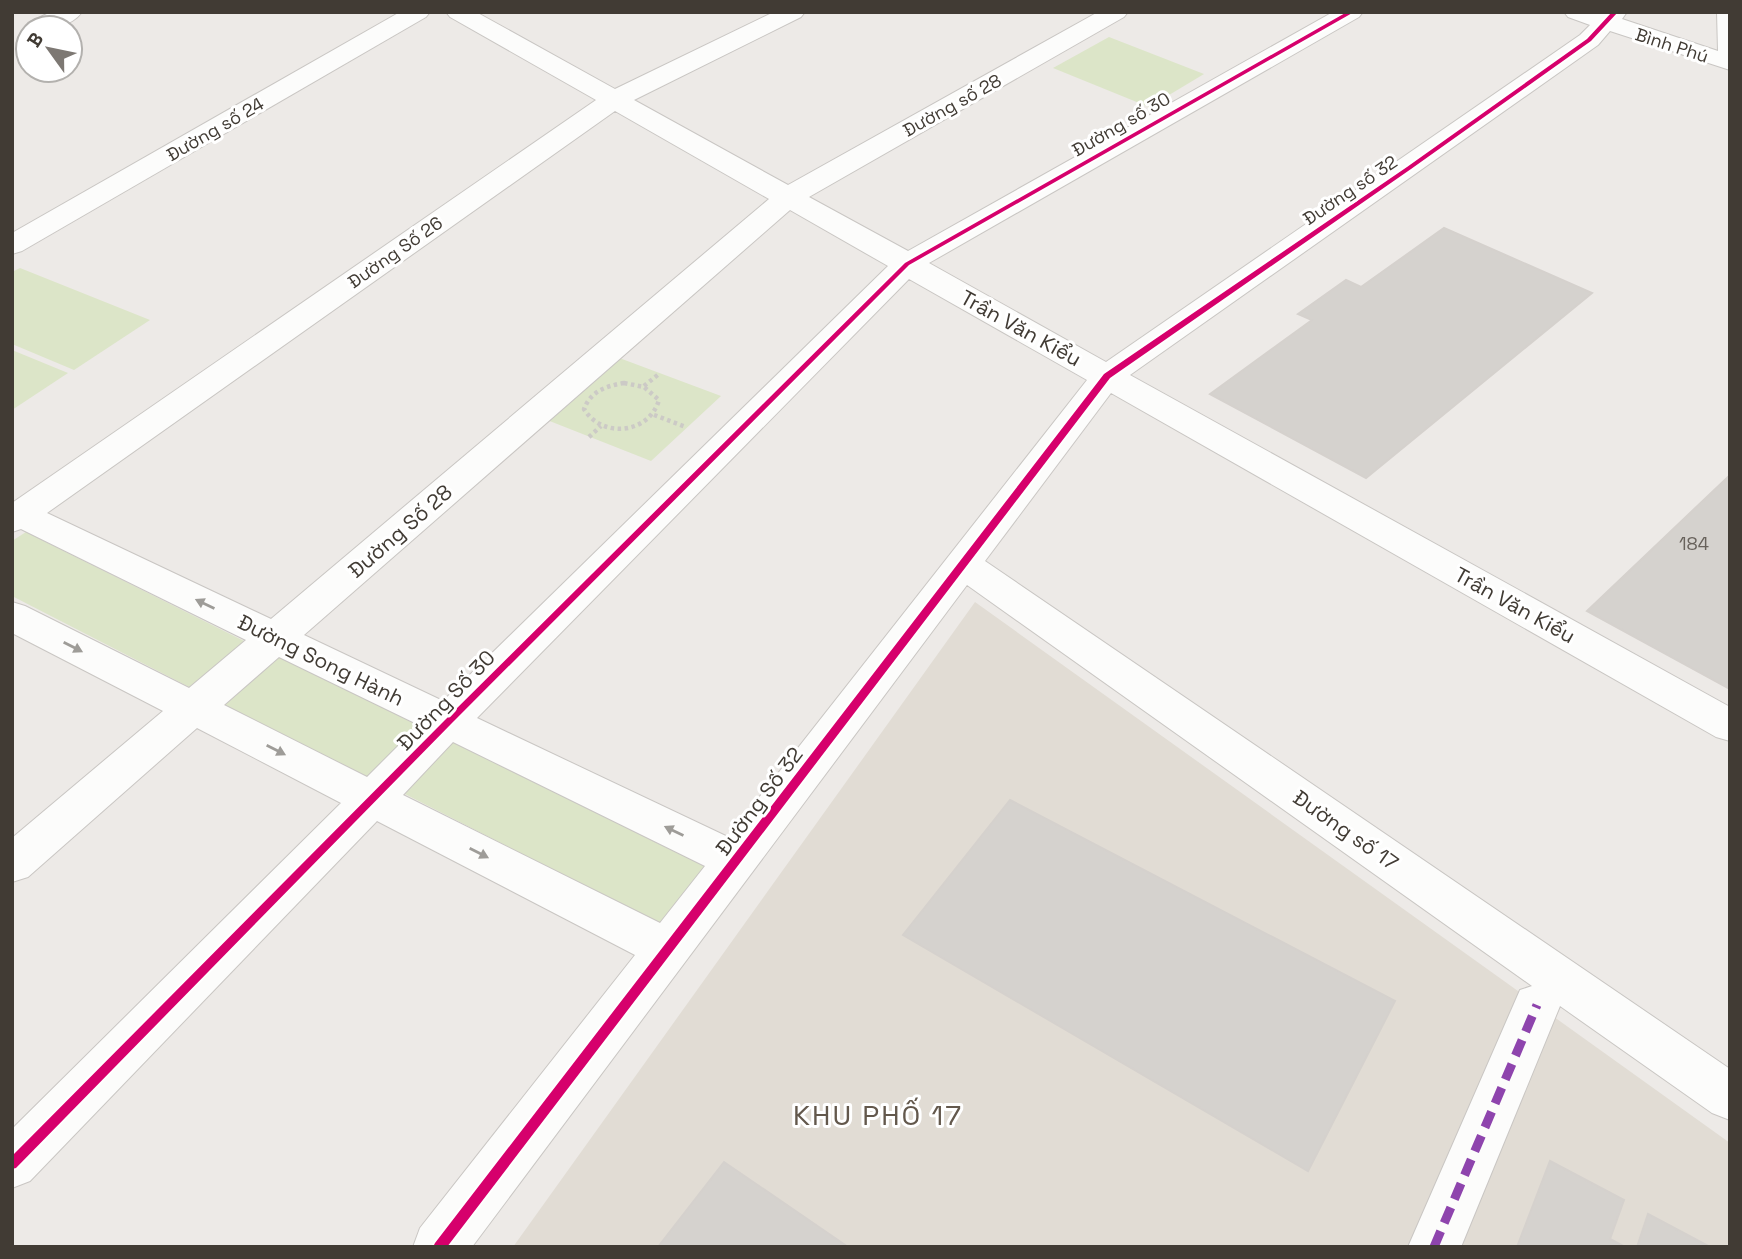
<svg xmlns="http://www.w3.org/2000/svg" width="1742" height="1259" font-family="'Space Grotesk',sans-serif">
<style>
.residential{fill:#e1dcd4}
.green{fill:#dce5c8}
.building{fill:#d5d2ce;stroke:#d5d1cd;stroke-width:2}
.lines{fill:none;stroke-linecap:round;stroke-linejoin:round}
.minor-casing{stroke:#c9c6c3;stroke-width:2}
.path{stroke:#cccac6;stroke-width:4.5;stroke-dasharray:3.5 3.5;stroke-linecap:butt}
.minor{fill:#fcfcfb;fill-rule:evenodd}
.quiet{stroke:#8e44ad;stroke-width:9;stroke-dasharray:17 9;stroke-linecap:butt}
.cycleway-casing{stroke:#fff;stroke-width:4}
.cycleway{fill:#d6006c;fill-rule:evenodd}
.oneway{fill:#9e9c98}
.labels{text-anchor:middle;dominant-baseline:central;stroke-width:6;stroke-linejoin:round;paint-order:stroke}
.far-street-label{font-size:18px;fill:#413b34;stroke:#fff}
.number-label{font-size:18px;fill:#68625c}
.street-label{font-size:21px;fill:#413b34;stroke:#fff}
.near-neighbourhood-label{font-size:28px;letter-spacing:2px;fill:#63584c;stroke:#fff}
</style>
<rect width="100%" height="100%" fill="#edeae7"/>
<polygon class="residential" points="975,602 1730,1143 1730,1247 513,1247"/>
<g class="green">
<polygon points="1109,37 1204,74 1149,107 1053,68"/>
<polygon points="20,268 150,320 74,370 12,344 12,272"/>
<polygon points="12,350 68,373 12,410"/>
<polygon points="614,356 721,396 651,461 542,418"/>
<polygon points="26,532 248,643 193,689 12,596 12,541"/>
<polygon points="274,654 423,726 371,779 220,703"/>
<polygon points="451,741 708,868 659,924 401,792"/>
</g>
<g class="building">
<polygon points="1444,228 1592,293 1366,478 1210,394 1312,320 1298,314 1346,280 1361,287"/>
<polygon points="1730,475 1730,689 1587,611"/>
<polygon points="1010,800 1395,1001 1308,1171 903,935"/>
<polygon points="1550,1161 1624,1200 1610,1239 1625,1247 1517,1247"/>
<polygon points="724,1162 848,1247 658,1247"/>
<polygon points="1648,1214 1710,1247 1637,1247"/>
</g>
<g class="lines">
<g class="minor-casing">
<g id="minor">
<path d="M51,12H82C70,29 46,28 28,28V33L25,28L28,23Z"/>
<polygon points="400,12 430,12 426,17 22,251 12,254 12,233"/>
<path d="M446,12H476L615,89L774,12H805L801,17L634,100L788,185L1098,12H1128L1124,17L809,197L908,251L1333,12H1363L1359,17L929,263L1106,362L1580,35L1590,25L1568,17L1564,12H1627L1622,19L1718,51L1717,12H1730V70L1610,31L1598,45L1130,375L1730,707V741L1716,737L1111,393L985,561L1730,1069V1120L1712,1113L1560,1006L1461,1247H1408L1520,990L1532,986L967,585L472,1247H413L420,1228L635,955L377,821L30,1181L12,1188V1129L341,803L197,728L28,877L12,882V838L163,711L12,633V602L25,606L189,688L246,640L21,529L12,532V503L596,100L450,17ZM615,111L769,199L271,619L47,513ZM790,210L888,266L443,701L304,635ZM909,279L1087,380L728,837L477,718ZM279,657L419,725L367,777L224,705ZM453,742L705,866L660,923L403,795Z"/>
</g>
</g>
<g class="path">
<path d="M624,383L644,387L659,400C649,434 602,439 584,409C591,391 606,386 624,383Z"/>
<polyline points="644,386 660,373"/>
<polyline points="654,415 686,427"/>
<polyline points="589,437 601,426"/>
</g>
<use href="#minor" class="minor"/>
<polyline class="quiet" points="1434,1247 1537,1005"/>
<g class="cycleway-casing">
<g id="cycleway">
<polygon points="1347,12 1354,12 909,265 451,724 16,1168 12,1169 12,1156 445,720 905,263"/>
<polygon points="1612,12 1618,12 1591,41 1411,169 1110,378 447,1247 433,1247 435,1243 1104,374 1407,167 1587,39"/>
</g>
</g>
<use href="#cycleway" class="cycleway"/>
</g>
<defs><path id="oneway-solid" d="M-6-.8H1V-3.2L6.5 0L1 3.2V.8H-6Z" transform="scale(1.75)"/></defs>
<g class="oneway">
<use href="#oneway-solid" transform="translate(205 604) rotate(-154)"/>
<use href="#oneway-solid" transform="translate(73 647) rotate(27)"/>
<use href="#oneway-solid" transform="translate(276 750) rotate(27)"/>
<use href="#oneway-solid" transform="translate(674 831) rotate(-154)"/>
<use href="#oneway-solid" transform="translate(479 853) rotate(27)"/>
</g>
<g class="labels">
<g class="far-street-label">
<text transform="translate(1672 45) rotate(18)">Bình Phú</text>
<text transform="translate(952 105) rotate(-29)">Đường số 28</text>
<text transform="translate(1121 124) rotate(-30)">Đường số 30</text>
<text transform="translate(215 129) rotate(-30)">Đường số 24</text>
<text transform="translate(1350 190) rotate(-34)">Đường số 32</text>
<text transform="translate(395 252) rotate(-35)">Đường Số 26</text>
</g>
<g class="number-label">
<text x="1694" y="543">184</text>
</g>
<g class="street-label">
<text transform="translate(1021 328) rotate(29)">Trần Văn Kiểu</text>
<text transform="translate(400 531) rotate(-41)">Đường Số 28</text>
<text transform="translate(1515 605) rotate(29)">Trần Văn Kiểu</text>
<text transform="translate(321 660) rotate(26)">Đường Song Hành</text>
<text transform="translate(446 700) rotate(-46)">Đường Số 30</text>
<text transform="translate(759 801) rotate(-53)">Đường Số 32</text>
<text transform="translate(1346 830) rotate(35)">Đường số 17</text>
</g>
<g class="near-neighbourhood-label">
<text x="878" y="1115">KHU PHỐ 17</text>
</g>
</g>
<rect width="1742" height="1259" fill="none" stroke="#413b34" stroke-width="28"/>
<g transform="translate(49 49) rotate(303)"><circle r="33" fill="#ffffff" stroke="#b3b1ae" stroke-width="2"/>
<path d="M0-5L12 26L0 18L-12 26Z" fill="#7d7873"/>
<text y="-10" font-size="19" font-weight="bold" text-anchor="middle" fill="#413b34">B</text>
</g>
</svg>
